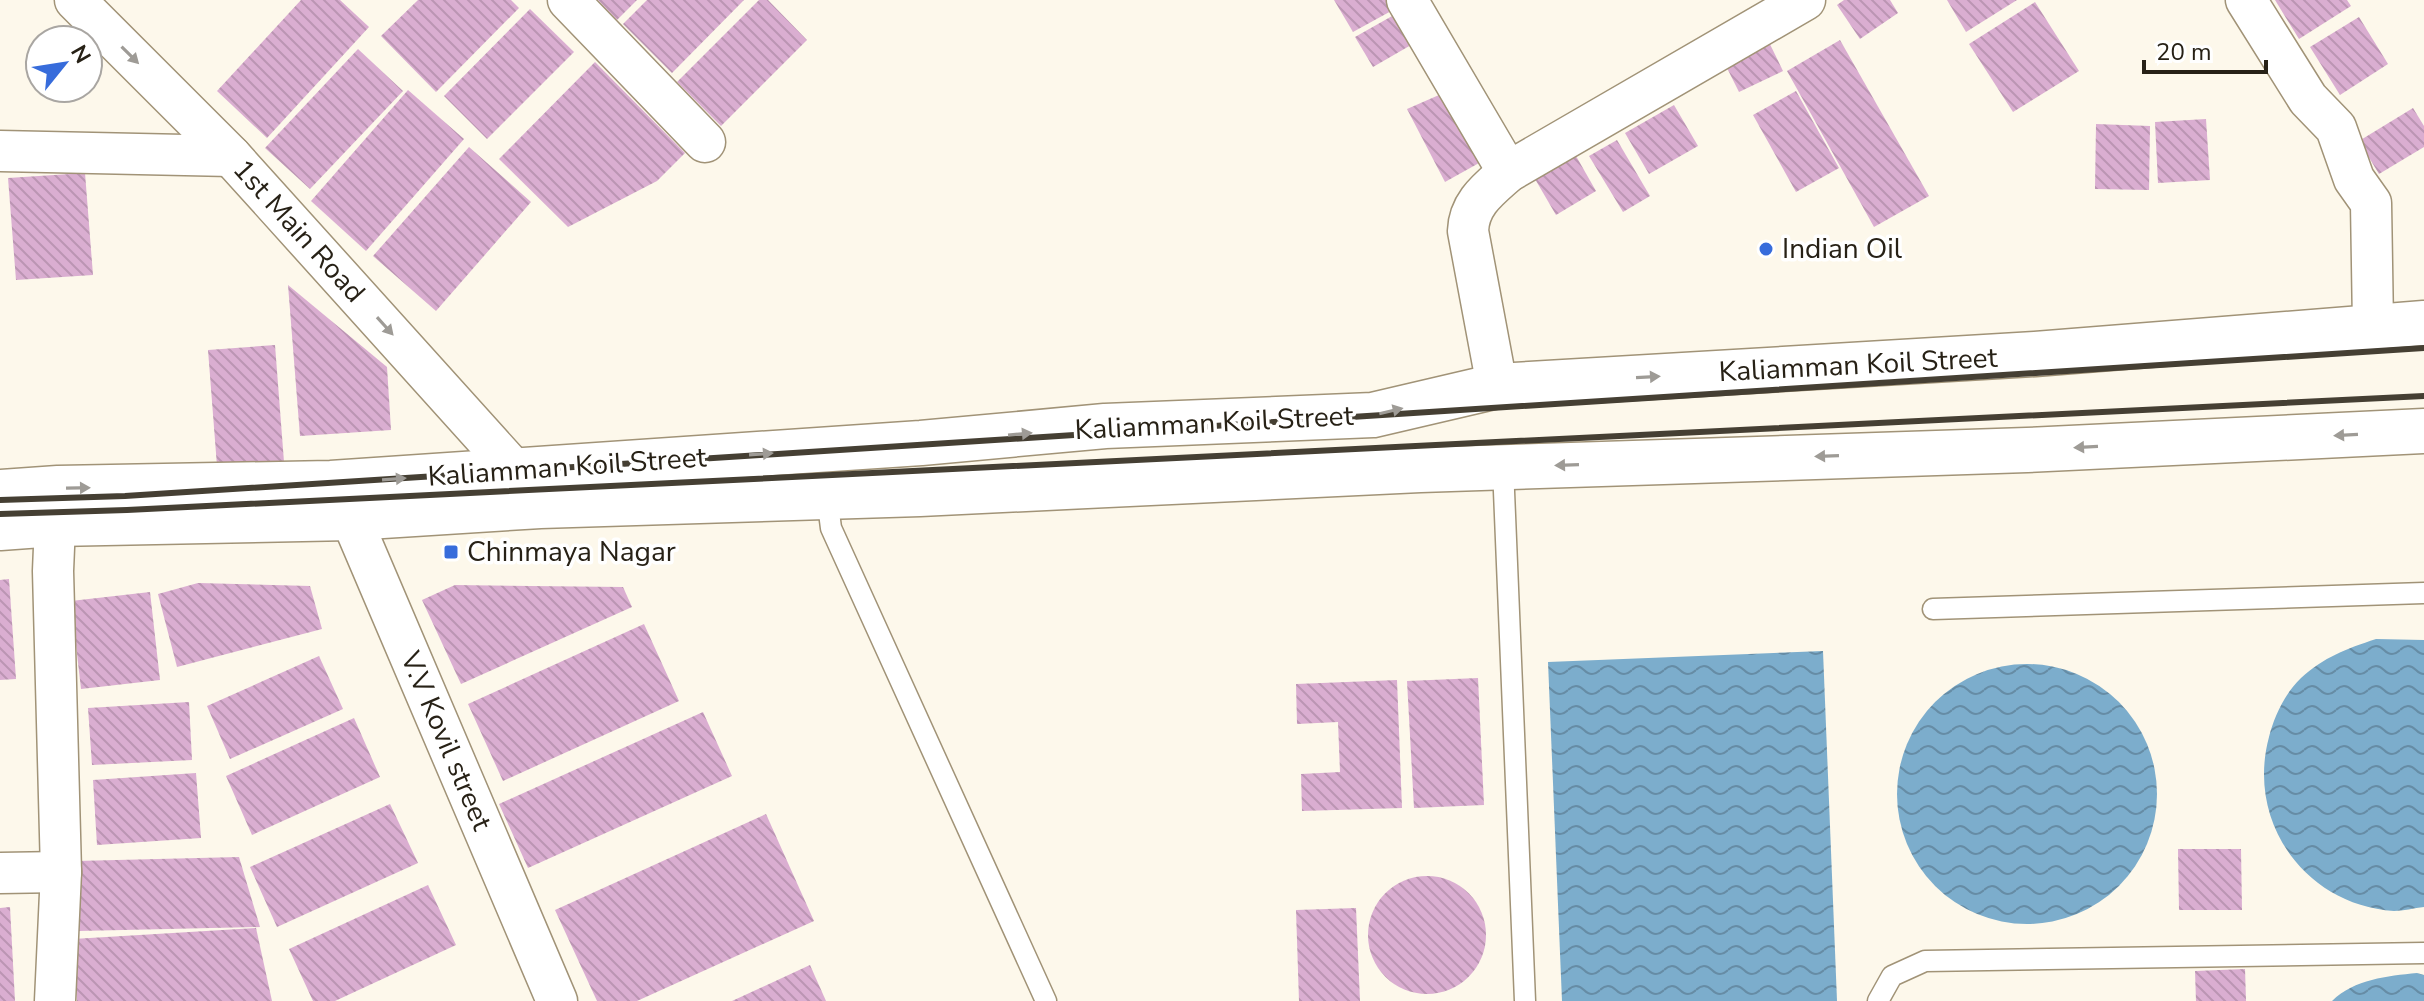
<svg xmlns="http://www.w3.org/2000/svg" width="2424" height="1001" font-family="'Nunito Sans',sans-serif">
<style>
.water{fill:url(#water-waves)}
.building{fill:url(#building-back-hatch)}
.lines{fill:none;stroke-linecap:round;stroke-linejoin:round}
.lane-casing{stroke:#a19377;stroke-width:23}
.street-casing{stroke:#a19377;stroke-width:43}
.secondary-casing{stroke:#a19377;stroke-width:47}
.lane{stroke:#fff;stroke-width:20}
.street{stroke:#fff;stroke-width:40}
.secondary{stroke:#fff;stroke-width:44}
.rail{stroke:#453f33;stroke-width:6}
.oneway{fill:#9e9b96}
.poi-dot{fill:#376cdb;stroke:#fff;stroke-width:3}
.labels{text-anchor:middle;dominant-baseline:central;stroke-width:7;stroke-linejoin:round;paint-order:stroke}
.street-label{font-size:28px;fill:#272116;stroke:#fff}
.poi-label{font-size:28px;fill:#272116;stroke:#fff;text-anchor:start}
</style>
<defs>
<pattern id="water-waves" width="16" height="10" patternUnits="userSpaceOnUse" patternTransform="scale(2)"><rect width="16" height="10" fill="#7cadcc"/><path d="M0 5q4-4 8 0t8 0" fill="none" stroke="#668ca5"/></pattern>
<pattern id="building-back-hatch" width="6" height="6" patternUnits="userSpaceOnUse" patternTransform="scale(2)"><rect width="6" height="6" fill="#daaed1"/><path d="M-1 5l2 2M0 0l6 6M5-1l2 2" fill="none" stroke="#bb95b3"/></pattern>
</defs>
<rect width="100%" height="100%" fill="#fdf8eb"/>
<g class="water">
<path d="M2376,639L2424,640V907C2414,908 2403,911 2394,911C2305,905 2246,822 2269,737C2274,717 2285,693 2301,678C2324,657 2346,649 2376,639Z"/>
<polygon points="1823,651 1837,1001 1562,1001 1548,662"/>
<circle cx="2027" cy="794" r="130"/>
<path d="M2417,973L2424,975V1001H2332C2355,979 2387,976 2417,973Z"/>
</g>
<g class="building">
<polygon points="301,0 340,0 369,27 267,138 217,91"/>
<polygon points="418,0 511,0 519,8 436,92 381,36"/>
<polygon points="598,0 637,0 617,20"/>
<polygon points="647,0 744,0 672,73 623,24"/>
<polygon points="759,0 768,0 807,40 721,126 677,82"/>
<polygon points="1334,0 1387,0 1393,10 1353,32"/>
<polygon points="1844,0 1890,0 1898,13 1860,39 1837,5"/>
<polygon points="1947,0 2017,0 1966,32"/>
<polygon points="2275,0 2347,0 2351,6 2299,39"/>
<polygon points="2035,2 2079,71 2013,112 1969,44"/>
<polygon points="530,9 574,52 487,139 444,96"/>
<polygon points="1401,11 1418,41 1373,67 1355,37"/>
<polygon points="2359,17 2388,64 2340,95 2310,47"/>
<polygon points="1764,32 1783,71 1739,92 1720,54"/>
<polygon points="1840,40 1929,196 1874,227 1787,71"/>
<polygon points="358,49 403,91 310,189 265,148"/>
<polygon points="595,62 685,153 657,181 568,227 499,159"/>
<polygon points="1455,88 1488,158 1445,182 1407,109"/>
<polygon points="408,90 464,139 366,251 311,201"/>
<polygon points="1796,91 1839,168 1796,192 1753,115"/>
<polygon points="1674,105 1698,146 1649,174 1625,133"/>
<polygon points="2413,108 2424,126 2424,147 2379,174 2359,141"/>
<polygon points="2206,119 2210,180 2158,183 2155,122"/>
<polygon points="2096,124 2150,126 2149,190 2095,189"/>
<polygon points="1617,140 1650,196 1623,212 1589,156"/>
<polygon points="469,147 531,202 436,311 373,256"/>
<polygon points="1576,156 1596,191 1556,215 1535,179"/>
<polygon points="85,173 93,275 16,280 8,178"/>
<polygon points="288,285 387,367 391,430 300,436"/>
<polygon points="275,345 285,475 218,479 208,350"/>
<polygon points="9,579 16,679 0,680 0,580"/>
<polygon points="198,583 310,586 322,629 177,667 158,594"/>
<polygon points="455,585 623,587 632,607 461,684 422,600"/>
<polygon points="150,592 160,680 81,689 71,601"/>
<polygon points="644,624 679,701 503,781 468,704"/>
<polygon points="319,656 343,709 230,759 207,706"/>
<polygon points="1478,678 1484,805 1414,808 1407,681"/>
<polygon points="1397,680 1402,808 1302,811 1301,774 1340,772 1338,722 1297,724 1296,684"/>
<polygon points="189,702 192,760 92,765 88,708"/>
<polygon points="703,712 732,776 528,868 499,804"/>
<polygon points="354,718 380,777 252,835 226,776"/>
<polygon points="196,773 201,838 97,845 93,780"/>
<polygon points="390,804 418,863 277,927 250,867"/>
<polygon points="766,814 814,921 637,1001 597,1001 555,910"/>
<polygon points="2178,849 2241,849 2242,910 2179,910"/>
<polygon points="239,857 260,927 79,931 76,861"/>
<circle cx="1427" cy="935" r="59"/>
<polygon points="428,885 456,945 335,1001 313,1001 289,949"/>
<polygon points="10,907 15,1001 0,1001 0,908"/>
<polygon points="1356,908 1360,1001 1299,1001 1296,910"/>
<polygon points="256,928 272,1001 77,1001 73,939"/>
<polygon points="810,965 826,1001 732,1001"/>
<polygon points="2245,969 2246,1001 2196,1001 2195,971"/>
</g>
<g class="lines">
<g class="lane-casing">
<g id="lane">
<polyline points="1503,467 1525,1001"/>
<polyline points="827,497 831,528 1046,1001"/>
<polyline points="1933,609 2424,593"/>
<polyline points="1878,1001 1892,976 1925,961 2424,953"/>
</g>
</g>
<g class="street-casing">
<g id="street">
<polyline points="75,0 231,156 515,471"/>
<polyline points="568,0 705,142"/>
<polyline points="1407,0 1508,172"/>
<polyline points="2246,0 2308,99 2336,128 2354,179 2371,203 2373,325"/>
<polyline points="0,151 231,156"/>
<path d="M1497,386L1468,231C1469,203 1489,189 1508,172L1805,0"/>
<polyline points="336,491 351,518 557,1001"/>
<polyline points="55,524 53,571 61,872 55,1001"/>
<polyline points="0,873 61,872"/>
</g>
</g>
<g class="secondary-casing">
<g id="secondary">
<polyline points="0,492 58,488 331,483 921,443 1105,426 1373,415 1497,386 2035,354 2424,323"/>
<polyline points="0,528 55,524 351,518 540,506 920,494 1420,470 2027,450 2424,431"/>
</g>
</g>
<use href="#lane" class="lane"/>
<use href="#street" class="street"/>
<use href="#secondary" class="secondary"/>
<g class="rail">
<polyline points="0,500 125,496 2424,348"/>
<polyline points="0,514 127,510 2424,396"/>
</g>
</g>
<defs><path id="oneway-solid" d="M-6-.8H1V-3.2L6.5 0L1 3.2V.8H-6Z" transform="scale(2)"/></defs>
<g class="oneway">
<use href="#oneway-solid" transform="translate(130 55) rotate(45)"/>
<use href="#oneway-solid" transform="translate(385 326) rotate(48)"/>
<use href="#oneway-solid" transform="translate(1648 377) rotate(-3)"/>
<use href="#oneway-solid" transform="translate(1391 411) rotate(-13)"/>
<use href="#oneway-solid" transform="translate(1020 434) rotate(-5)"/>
<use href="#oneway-solid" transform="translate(2346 435) rotate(177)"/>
<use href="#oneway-solid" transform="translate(2086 447) rotate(177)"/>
<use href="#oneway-solid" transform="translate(761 454) rotate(-4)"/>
<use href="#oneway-solid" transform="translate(1827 456) rotate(178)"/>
<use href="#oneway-solid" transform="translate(1567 465) rotate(178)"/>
<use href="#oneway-solid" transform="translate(394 479) rotate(-4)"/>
<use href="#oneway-solid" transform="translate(78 488) rotate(-1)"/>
</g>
<g class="poi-dot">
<circle cx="1766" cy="249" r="8"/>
<rect x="443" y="544" width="16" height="16" rx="4"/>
</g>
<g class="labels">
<g class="street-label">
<text transform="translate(299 231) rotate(48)">1st Main Road</text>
<text transform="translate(1858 365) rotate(-3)">Kaliamman Koil Street</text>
<text transform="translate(1214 423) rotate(-3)">Kaliamman Koil Street</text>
<text transform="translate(567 467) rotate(-4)">Kaliamman Koil Street</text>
<text transform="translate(446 741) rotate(67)">V.V Kovil street</text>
</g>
<g class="poi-label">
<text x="1782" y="249">Indian Oil</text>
<text x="467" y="552">Chinmaya Nagar</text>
</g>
</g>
<g transform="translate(64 64) rotate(60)"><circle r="38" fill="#ffffff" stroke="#a9a6a2" stroke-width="2"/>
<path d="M0-6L14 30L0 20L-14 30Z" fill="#376cdb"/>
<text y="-12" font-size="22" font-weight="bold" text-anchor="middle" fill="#272116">N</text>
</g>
<path d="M2144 60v12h122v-12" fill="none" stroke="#272116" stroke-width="4"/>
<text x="2156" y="60" font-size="24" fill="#272116" stroke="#ffffff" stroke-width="6" paint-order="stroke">20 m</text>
</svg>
